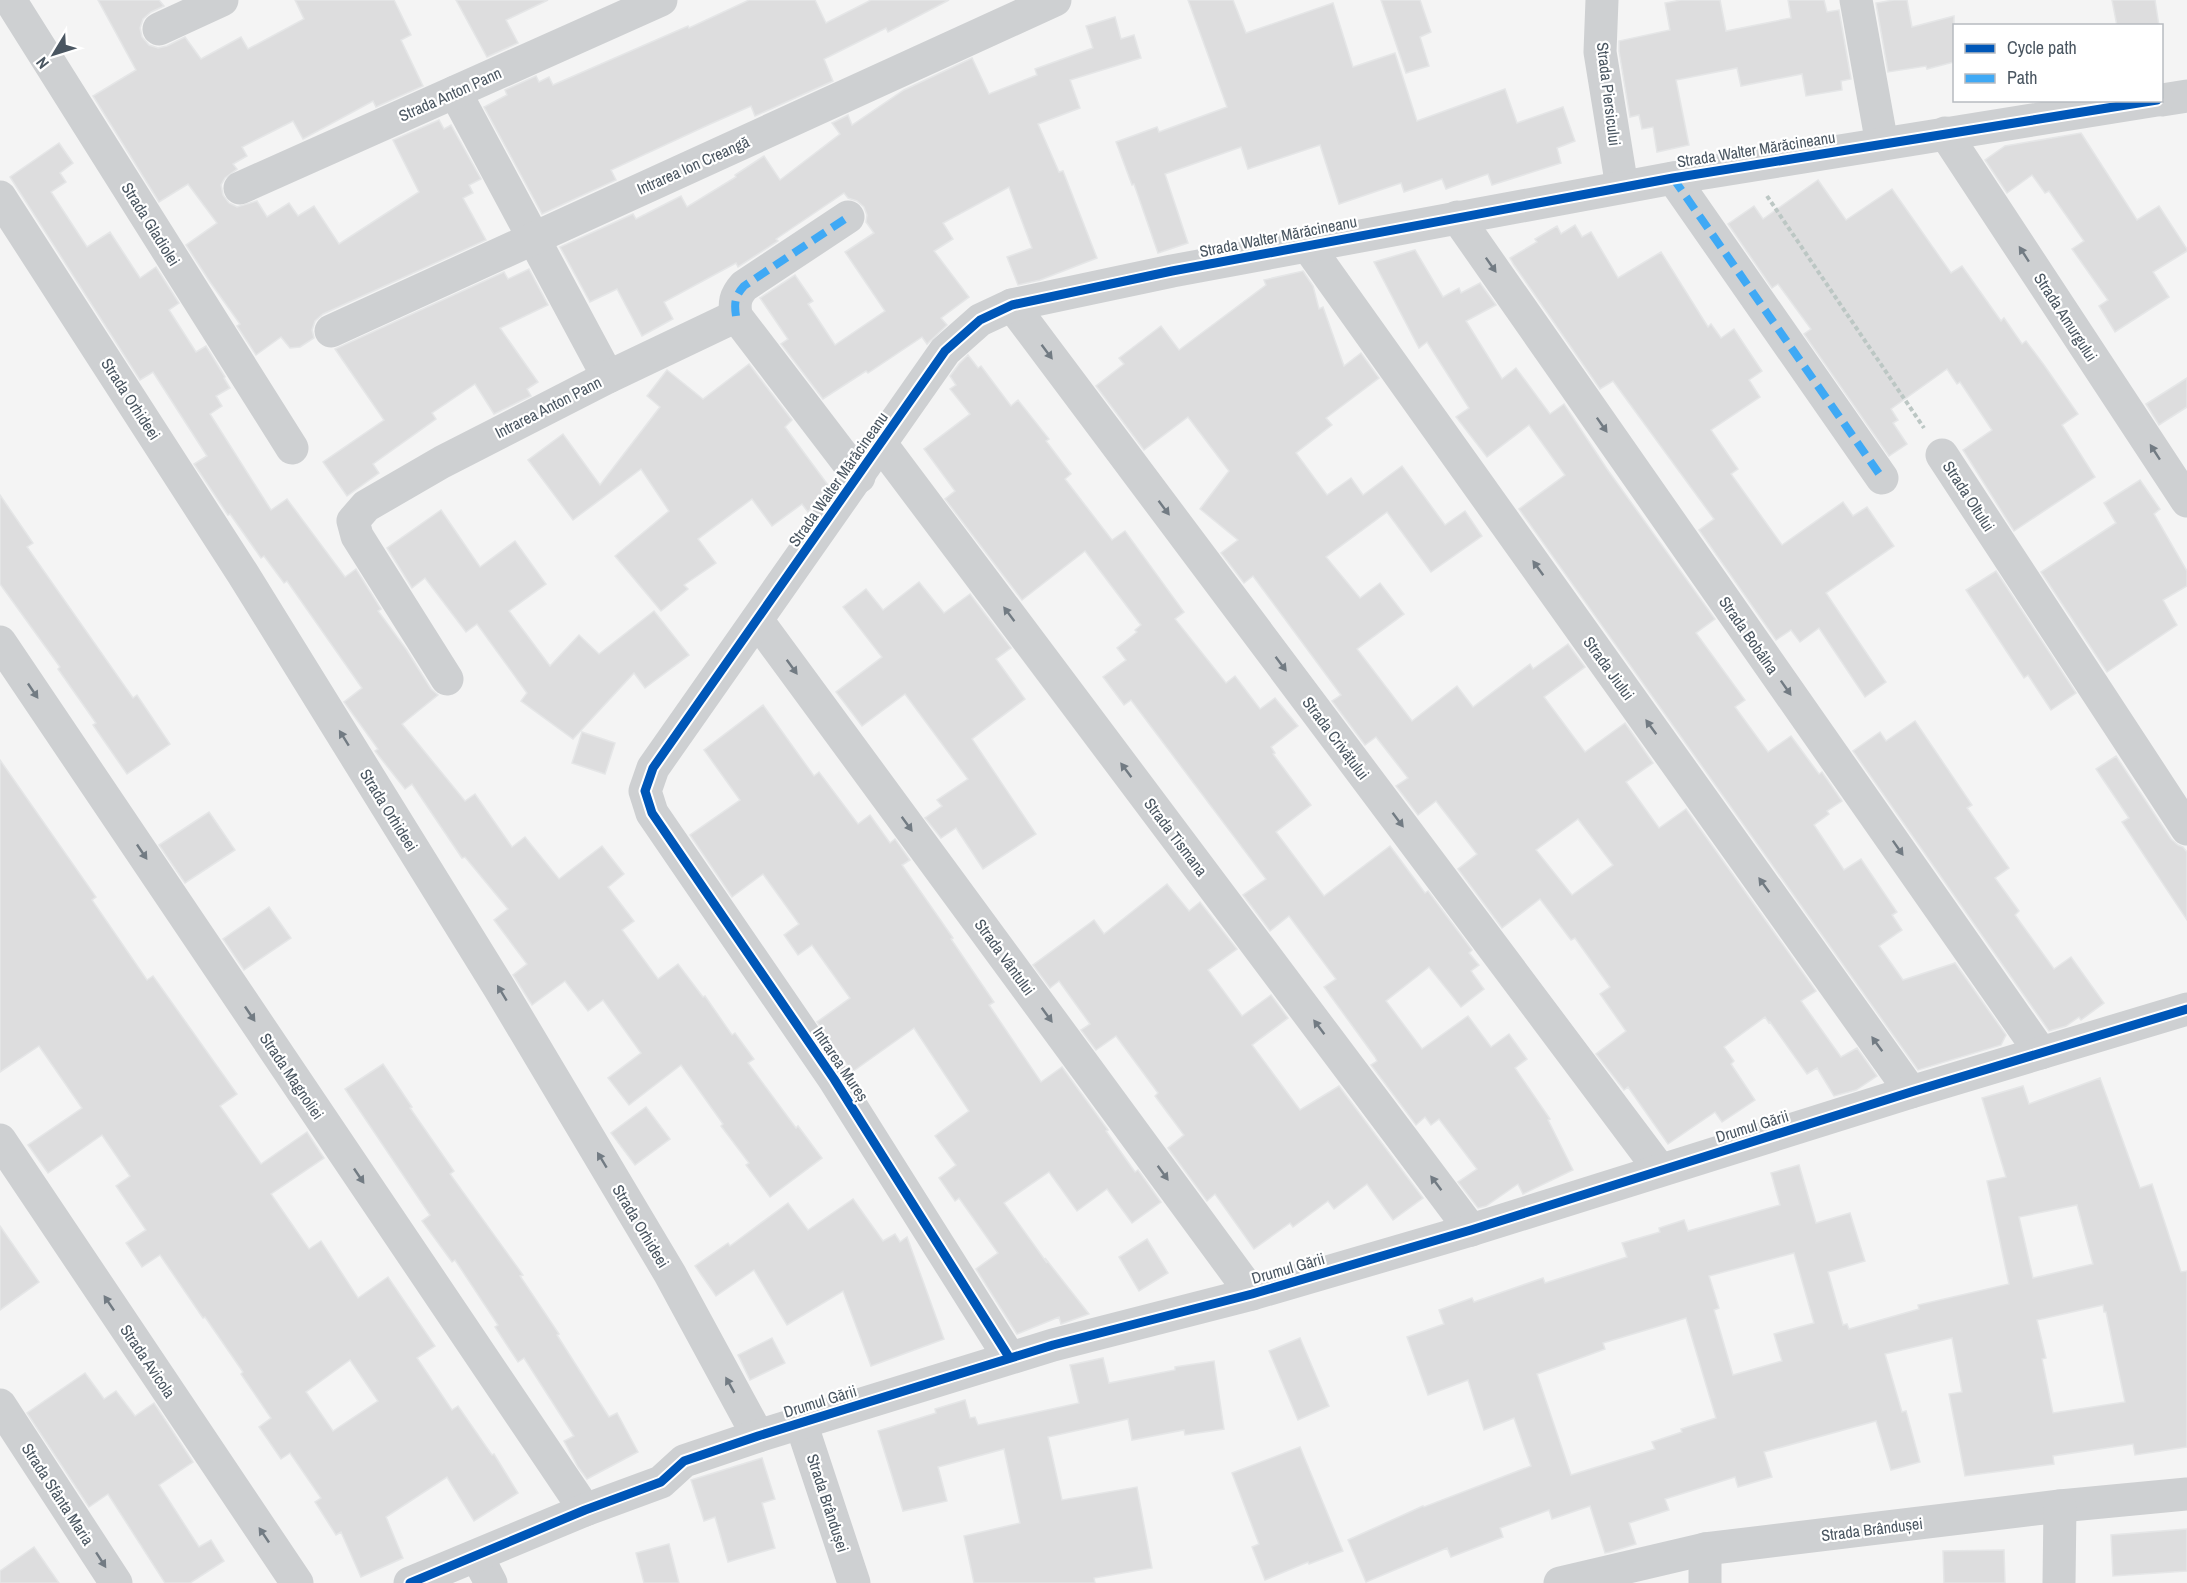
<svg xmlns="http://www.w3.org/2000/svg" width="2187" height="1583" font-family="'Archivo Narrow',sans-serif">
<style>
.building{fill:#ddddde;stroke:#e5e6e7;stroke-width:1.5;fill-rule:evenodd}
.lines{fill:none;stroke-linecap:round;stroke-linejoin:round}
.path{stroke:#bcc7c4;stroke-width:4;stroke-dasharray:4.5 3;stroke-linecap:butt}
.minor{stroke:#ced0d2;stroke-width:33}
.quiet{stroke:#3fa9f5;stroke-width:8;stroke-dasharray:15 8;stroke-linecap:butt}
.cycleway-casing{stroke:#fff;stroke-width:13}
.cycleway{stroke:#0057b8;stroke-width:9}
.oneway{fill:#727b83}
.labels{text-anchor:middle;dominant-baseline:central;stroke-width:4.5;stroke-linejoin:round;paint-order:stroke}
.street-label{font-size:16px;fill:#4a5661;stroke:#fff}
</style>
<rect width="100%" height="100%" fill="#f4f4f4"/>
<g class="building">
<polygon points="98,0 159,0 164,6 151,12 143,19 140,28 142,37 149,45 158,48 167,46 185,37 201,59 241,37 248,49 304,19 295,0 394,0 411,35 401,40 423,86 376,107 373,101 303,139 293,121 242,147 247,156 233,164 237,169 225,178 221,185 223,195 229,203 237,207 257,201 267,217 289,203 298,216 314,206 339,244 419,192 393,140 439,120 444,129 451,125 481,179 469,185 473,193 463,198 486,240 323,314 315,321 312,330 314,338 300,347 290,348 281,337 256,355 237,326 240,324 210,282 186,245 217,223 188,184 159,202 93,96 136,70"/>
<polygon points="456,0 548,0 506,20 518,43 487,57"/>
<polygon points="749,0 815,0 826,23 871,0 949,0 888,32 886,28 824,59 833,81 755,116 751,106 708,125 611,170 616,180 542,214 484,107 507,95 505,90 536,76 539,82 549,77 553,85 688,26 689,28"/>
<polygon points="1188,0 1233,0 1246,33 1333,3 1353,67 1395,53 1417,121 1505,89 1517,123 1563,107 1575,141 1557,148 1561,163 1492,185 1488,174 1446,189 1442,179 1404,192 1401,183 1339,204 1320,145 1248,169 1241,147 1165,174 1188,243 1158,253 1134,184 1132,185 1116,142 1157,127 1159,132 1227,107"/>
<polygon points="1381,0 1420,0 1431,32 1420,37 1429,66 1406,73"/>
<polygon points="1681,0 1720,0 1726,31 1791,18 1788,0 1824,0 1827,12 1839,10 1851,79 1841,81 1842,90 1806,96 1802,74 1741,86 1737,68 1676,80 1689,145 1657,152 1653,127 1642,129 1639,115 1630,117 1619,51 1619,41 1670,30 1665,3"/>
<polygon points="1894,0 1907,0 1912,27 1954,16 1954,62 1927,69 1926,66 1888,72 1876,3"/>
<polygon points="2112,0 2155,0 2159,26 2117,26"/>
<polygon points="1115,17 1121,39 1134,35 1141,58 1070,80 1080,108 1038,124 1059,172 1063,171 1097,258 1040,280 1018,285 1007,257 1032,248 1009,187 943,223 953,239 934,251 969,297 941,318 947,325 927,344 922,337 868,373 866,371 823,399 781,344 788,339 760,298 795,275 813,301 808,304 835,345 885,311 845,252 874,233 866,222 867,215 864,207 857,201 848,198 844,193 776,239 778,241 738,267 736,263 664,302 673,319 642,336 617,289 590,302 560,247 633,214 636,219 681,196 687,207 736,177 735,175 764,156 780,180 840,134 832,123 848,115 852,125 904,90 972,58 989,94 1037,75 1035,69 1093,48 1086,26"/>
<polygon points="2081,133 2137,220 2159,206 2187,249 2187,251 2153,272 2169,297 2115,332 2099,306 2108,300 2072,249 2084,241 2049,191 2045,193 2032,175 2007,193 1985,160 2005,146"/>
<polygon points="59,143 73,163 60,173 66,182 51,192 87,247 110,232 140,278 156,267 179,303 169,310 196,352 206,346 225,377 224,378 230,388 216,396 222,406 210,414 271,510 287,499 345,577 356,569 381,609 378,611 406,649 431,689 438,695 402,724 465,801 475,794 512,847 525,837 559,879 602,846 624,874 608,887 634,921 622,930 658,979 678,964 703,997 705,996 732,1035 735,1033 754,1059 748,1063 796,1128 798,1126 822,1158 770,1197 746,1165 749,1163 721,1126 723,1124 681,1065 629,1105 608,1078 641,1053 603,1000 588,1011 565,981 532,1005 513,975 527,964 494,920 508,909 465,857 462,858 412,784 405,789 375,751 378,749 344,702 362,688 287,581 284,583 264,556 261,558 230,514 228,515 194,464 207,456 153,372 140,380 10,177"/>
<polygon points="1818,180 1846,220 1892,189 1951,273 1962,266 2001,321 2004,318 2022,344 2026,341 2044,365 2078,414 2062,425 2095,477 2014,531 1963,450 1992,430 1960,382 1957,384 1947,369 1891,409 1898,420 1893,423 1907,444 1889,456 1804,334 1811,329 1778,284 1772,288 1728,224 1754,206 1763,219"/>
<polygon points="1575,225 1582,237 1591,232 1618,278 1661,252 1708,327 1711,324 1721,338 1734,329 1762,371 1749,380 1760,397 1711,430 1738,469 1731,474 1782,545 1843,502 1853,516 1867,507 1894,546 1826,593 1886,682 1865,697 1819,628 1800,642 1791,630 1776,640 1699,530 1714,519 1613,381 1600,389 1514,265 1510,258 1537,242 1535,239 1557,226 1561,234"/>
<polygon points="1415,250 1443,297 1459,288 1461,293 1480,283 1496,305 1466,321 1502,379 1516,368 1550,414 1564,404 1607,469 1715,619 1696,633 1745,700 1735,707 1768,752 1791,736 1819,774 1822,772 1842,801 1827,811 1829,814 1814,825 1844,870 1861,859 1897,912 1892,915 1902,930 1879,946 1903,980 1955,963 2006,1035 2001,1045 1918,1070 1519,509 1565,475 1529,425 1487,457 1456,417 1469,408 1427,342 1419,348 1374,262"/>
<polygon points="529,269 548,305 500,328 538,382 527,389 531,396 494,414 475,384 432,413 436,419 373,464 379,473 347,496 323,462 384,420 335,349 504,272 508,279"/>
<path d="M1303,271L1313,286L1319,309L1323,307L1344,366L1361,353L1379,378L1326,418L1332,425L1296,453L1327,495L1351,478L1363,495L1402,466L1445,525L1465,511L1482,536L1431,572L1387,512L1326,557L1360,598L1380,583L1404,614L1357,649L1412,721L1457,686L1473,707L1530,664L1533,669L1568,644L1585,667L1544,697L1585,752L1625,723L1653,763L1626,782L1659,828L1686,809L1816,991L1801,1001L1841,1057L1857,1048L1877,1076L1856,1090L1834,1096L1817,1068L1807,1074L1770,1022L1769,1023L1765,1017L1724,1047L1734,1061L1731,1064L1755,1100L1722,1122L1715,1112L1668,1144L1628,1087L1624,1090L1596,1054L1626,1031L1600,994L1610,987L1575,938L1571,940L1540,899L1502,928L1458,869L1477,854L1436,801L1418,815L1396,786L1408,778L1376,737L1365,745L1332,701L1341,695L1253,576L1244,583L1221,553L1238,540L1200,509L1229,471L1188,417L1144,450L1096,386L1124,364L1119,358L1161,326L1179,350L1266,285L1264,280ZM1578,819L1613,865L1572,895L1536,850Z"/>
<polygon points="968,355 978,368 981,366 1011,406 1018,400 1049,439 1046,441 1071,474 1065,479 1112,540 1125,531 1184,612 1175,619 1226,683 1235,676 1260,709 1275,698 1298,726 1271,747 1275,753 1273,754 1311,805 1276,832 1324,896 1390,846 1425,893 1428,891 1472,950 1469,953 1479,965 1471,971 1484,989 1461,1007 1429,967 1386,1001 1422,1049 1468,1016 1491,1047 1509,1034 1527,1059 1515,1068 1550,1119 1548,1120 1573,1170 1523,1194 1518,1184 1486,1206 1478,1208 1458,1182 1477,1169 1439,1119 1431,1125 1425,1117 1416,1125 1371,1065 1377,1061 1375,1057 1324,987 1336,979 1289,916 1270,931 1243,895 1266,879 1131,700 1124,705 1103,677 1126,660 1117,648 1137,632 1135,630 1141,625 1085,551 1022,600 945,499 955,491 924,449 970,414 950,389 956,385 950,376 959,364"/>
<polygon points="749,364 792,420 785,427 828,485 808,512 802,504 772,526 752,499 698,539 716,563 684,585 688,589 661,611 615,556 669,511 641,469 573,520 528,460 563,434 600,485 660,407 647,396 667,370 703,399"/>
<polygon points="2187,378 2187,407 2159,425 2146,404"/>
<polygon points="2140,480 2160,509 2154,514 2187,571 2187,586 2163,600 2177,625 2107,672 2041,572 2116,523 2104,503"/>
<polygon points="0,495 33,543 27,547 133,698 137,695 170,744 127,774 93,725 96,723 58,669 60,667 0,584"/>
<polygon points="441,510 480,567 515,541 546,584 509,611 550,666 579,635 599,654 654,611 689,655 645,688 634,673 573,739 521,701 527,693 477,624 466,632 425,578 412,588 387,548"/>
<polygon points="1996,571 2076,693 2051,710 2028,675 2024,678 1966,590"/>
<polygon points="919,582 944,613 970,594 1011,648 996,659 1025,699 972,739 1036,834 983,869 956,828 941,838 925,818 942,806 937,800 968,779 905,694 862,726 836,692 882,657 843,607 866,589 883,610"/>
<polygon points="763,705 814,776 819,772 858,824 870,815 890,843 895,839 910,860 902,865 953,938 951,939 994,1002 989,1005 1041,1082 1062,1067 1108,1130 1106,1131 1135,1172 1138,1170 1161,1202 1132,1223 1107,1189 1077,1211 1049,1172 1004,1203 1047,1263 1045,1258 1089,1314 1061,1324 1059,1317 1017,1334 976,1269 998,1253 959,1198 955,1201 939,1178 956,1165 935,1136 969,1111 914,1028 852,1072 817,1022 850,998 812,945 798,955 784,935 799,924 763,874 732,897 690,835 740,800 704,750"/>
<polygon points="1915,721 1972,805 1967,808 2009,868 1995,878 2019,911 2015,915 2054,969 2071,957 2104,1003 2081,1020 2079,1017 2066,1026 2049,1031 1853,751 1880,732 1886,741"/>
<polygon points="582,732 615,743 605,774 572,763"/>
<polygon points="2116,756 2171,839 2178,845 2183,847 2187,852 2187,920 2122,822 2129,818 2096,769"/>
<path d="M0,760L96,897L92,900L147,980L153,976L237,1094L220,1106L261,1164L307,1132L324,1158L271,1194L309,1249L321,1241L358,1298L388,1277L435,1346L417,1358L452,1410L458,1406L492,1455L494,1454L518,1493L474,1521L447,1477L386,1517L403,1558L361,1577L341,1532L336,1535L315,1502L321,1498L290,1453L281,1459L259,1427L271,1418L241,1374L243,1372L205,1317L203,1318L160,1255L142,1267L126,1243L146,1230L116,1186L130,1176L102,1135L48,1173L28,1145L82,1108L39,1046L0,1072ZM350,1360L378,1401L333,1431L306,1392Z"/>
<polygon points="209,812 235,850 185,883 159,845"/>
<polygon points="1167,884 1189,911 1200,902 1237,949 1208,970 1242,1016 1271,995 1288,1018 1252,1045 1300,1110 1339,1086 1423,1198 1393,1220 1367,1184 1334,1209 1328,1201 1293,1227 1290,1223 1254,1249 1215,1194 1207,1201 1168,1148 1184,1135 1155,1096 1158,1093 1116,1036 1096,1050 1081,1030 1090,1024 1059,981 1050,988 1033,965 1094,920 1104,934"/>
<polygon points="269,907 291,938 244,970 223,939"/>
<polygon points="383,1064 412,1107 410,1108 454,1171 450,1174 523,1275 520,1276 559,1334 557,1335 609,1417 617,1413 638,1452 587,1479 578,1467 564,1441 574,1436 524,1358 518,1362 495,1327 498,1325 455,1260 452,1262 422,1221 430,1215 345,1089"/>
<path d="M2100,1078L2140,1188L2152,1184L2181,1272L2187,1271V1447L2135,1455L2133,1444L2053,1456L2054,1464L1965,1476L1949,1394L1962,1392L1952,1338L1885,1354L1902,1412L1906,1411L1920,1462L1891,1470L1876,1421L1764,1452L1772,1477L1738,1487L1735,1477L1665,1499L1669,1510L1629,1523L1636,1544L1610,1552L1605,1553L1590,1506L1552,1519L1549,1510L1500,1528L1503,1537L1451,1557L1447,1548L1366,1582L1348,1540L1423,1506L1424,1507L1531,1466L1514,1418L1484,1430L1468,1380L1428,1395L1407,1337L1444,1324L1439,1310L1472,1298L1474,1302L1543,1278L1545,1283L1627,1257L1622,1243L1660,1232L1659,1228L1684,1220L1688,1231L1780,1205L1771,1173L1799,1165L1816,1223L1850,1213L1865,1261L1828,1272L1843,1325L1847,1324L1849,1329L1919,1309L1918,1305L2009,1284L1987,1181L2006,1177L1982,1098L2023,1086L2029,1104ZM2077,1205L2093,1264L2033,1278L2019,1217ZM1794,1253L1814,1323L1774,1334L1782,1361L1733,1375L1714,1310L1719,1308L1709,1276ZM2103,1305L2104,1312H2106L2125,1402L2053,1413L2042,1359L2046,1358L2037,1320ZM1686,1318L1716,1418L1681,1429L1682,1432L1652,1442L1655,1449L1571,1475L1537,1374L1605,1349L1603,1343Z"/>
<polygon points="646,1107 670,1139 635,1165 611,1133"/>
<polygon points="853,1199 883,1241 895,1234 900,1242 907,1237 944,1339 871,1366 843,1291 787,1325 754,1270 716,1296 695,1266 728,1243 730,1246 788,1203 808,1230"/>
<polygon points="0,1226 39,1282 0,1310"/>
<polygon points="1147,1239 1168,1273 1139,1291 1119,1257"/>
<polygon points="772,1338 785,1363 750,1380 738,1355"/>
<polygon points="1300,1338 1329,1406 1298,1420 1269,1351"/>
<polygon points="1103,1358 1109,1383 1175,1370 1175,1367 1214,1361 1224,1429 1185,1435 1184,1430 1132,1440 1128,1419 1048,1437 1062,1500 1137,1487 1152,1568 1094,1578 1095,1583 974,1583 964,1536 1020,1523 1004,1449 938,1467 947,1501 903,1511 878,1431 936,1413 935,1409 965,1400 970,1418 975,1417 978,1425 1079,1403 1070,1365"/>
<polygon points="85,1373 104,1399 116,1391 135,1416 154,1403 193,1462 159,1485 199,1547 211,1540 224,1561 190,1583 165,1583 108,1494 89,1507 27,1413"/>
<polygon points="1300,1447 1343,1551 1309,1564 1308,1562 1265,1580 1252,1547 1259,1544 1232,1473"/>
<polygon points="762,1458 775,1499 762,1503 775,1548 728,1562 715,1517 704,1521 691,1480"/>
<polygon points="2187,1529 2187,1571 2113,1576 2111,1535"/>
<polygon points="669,1544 679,1583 644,1583 636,1553"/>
<polygon points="34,1547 59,1583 0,1583 0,1571"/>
<polygon points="2004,1550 2005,1583 1944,1583 1943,1551"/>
</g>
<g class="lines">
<polyline class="path" points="1767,196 1924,428"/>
<g class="minor">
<polyline points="10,0 292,448"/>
<polyline points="1602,0 1600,52 1622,187"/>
<polyline points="1856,0 1882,144"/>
<polyline points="159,29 222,0"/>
<polyline points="455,92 608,377"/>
<polyline points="2162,100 2187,96"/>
<polyline points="1945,133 2187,501"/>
<polyline points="1673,178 1882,478"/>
<polyline points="240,188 661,0"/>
<polyline points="0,197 243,574 500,989 670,1274 758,1436"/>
<polyline points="1457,217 2041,1053"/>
<polyline points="1307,245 1911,1092"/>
<polyline points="1012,305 1660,1170"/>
<path d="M736,316C734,303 735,296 744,286L848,217"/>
<polyline points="331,331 1055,0"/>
<polyline points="881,444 1471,1230"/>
<polyline points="1942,455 2187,829"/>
<polyline points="757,620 1252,1294"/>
<polyline points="0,642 585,1510"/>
<polyline points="447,679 357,536 353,521 366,506 442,462 608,377 736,316 859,477"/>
<polyline points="0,1140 297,1583"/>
<polyline points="1009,1357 834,1079 652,813 645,791 653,768 945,351 980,320 1012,305 1172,271 1673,178 2157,100"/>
<polyline points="0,1405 116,1583"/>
<polyline points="801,1423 854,1583"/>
<polyline points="477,1556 491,1583"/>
<polyline points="410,1583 585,1510 661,1482 684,1461 758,1436 1053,1345 1252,1294 1471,1230 1911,1092 2187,1009"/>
<polyline points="1560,1583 1705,1549 2060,1506 2187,1494"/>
<polyline points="1705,1583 1705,1549"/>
<polyline points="2059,1583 2060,1506"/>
</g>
<g class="quiet">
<polyline points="1673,178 1882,478"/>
<path d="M736,316C734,303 735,296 744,286L848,217"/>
</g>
<g class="cycleway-casing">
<g id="cycleway">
<polyline points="1009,1357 834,1079 652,813 645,791 653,768 945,351 980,320 1012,305 1172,271 1673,178 2157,100"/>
<polyline points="410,1583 585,1510 661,1482 684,1461 758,1436 1053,1345 1252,1294 1471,1230 1911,1092 2187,1009"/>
</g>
</g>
<use href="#cycleway" class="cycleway"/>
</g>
<defs><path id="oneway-solid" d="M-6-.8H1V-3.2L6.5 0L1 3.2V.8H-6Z" transform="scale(1.5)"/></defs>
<g class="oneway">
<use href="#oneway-solid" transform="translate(2024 254) rotate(-123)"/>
<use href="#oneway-solid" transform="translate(1491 265) rotate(55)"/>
<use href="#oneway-solid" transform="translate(1047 352) rotate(53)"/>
<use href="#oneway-solid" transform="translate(1602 425) rotate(55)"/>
<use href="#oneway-solid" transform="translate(2155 452) rotate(-123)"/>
<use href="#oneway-solid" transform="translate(1164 508) rotate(53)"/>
<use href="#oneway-solid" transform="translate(1538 568) rotate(-126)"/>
<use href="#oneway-solid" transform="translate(1009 614) rotate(-127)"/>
<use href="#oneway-solid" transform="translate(1281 664) rotate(53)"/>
<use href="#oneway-solid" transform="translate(792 667) rotate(54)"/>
<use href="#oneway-solid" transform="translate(1786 688) rotate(55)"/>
<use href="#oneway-solid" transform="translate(33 691) rotate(56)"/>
<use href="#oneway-solid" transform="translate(1651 727) rotate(-126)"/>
<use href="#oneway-solid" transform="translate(344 738) rotate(-122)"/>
<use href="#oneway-solid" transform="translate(1126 770) rotate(-127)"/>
<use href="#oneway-solid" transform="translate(1398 820) rotate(53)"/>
<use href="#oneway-solid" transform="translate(907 824) rotate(54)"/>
<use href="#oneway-solid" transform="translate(1898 848) rotate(55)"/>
<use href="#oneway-solid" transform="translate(142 852) rotate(56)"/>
<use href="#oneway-solid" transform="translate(1764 885) rotate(-126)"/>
<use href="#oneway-solid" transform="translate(502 993) rotate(-121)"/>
<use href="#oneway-solid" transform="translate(250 1014) rotate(56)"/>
<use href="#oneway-solid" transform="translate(1047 1015) rotate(54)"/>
<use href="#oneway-solid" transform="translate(1319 1027) rotate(-127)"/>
<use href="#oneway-solid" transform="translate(1877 1044) rotate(-126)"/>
<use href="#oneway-solid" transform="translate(602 1160) rotate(-121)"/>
<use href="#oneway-solid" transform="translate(1163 1173) rotate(54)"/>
<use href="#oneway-solid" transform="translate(359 1176) rotate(56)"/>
<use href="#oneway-solid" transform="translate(1436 1183) rotate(-127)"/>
<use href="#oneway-solid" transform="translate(109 1303) rotate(-124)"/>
<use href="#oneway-solid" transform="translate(730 1385) rotate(-119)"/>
<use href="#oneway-solid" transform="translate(264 1535) rotate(-124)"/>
<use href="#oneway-solid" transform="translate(101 1560) rotate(57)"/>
</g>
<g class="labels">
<g class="street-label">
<text transform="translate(450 94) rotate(-24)">Strada Anton Pann</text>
<text transform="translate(1609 94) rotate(83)">Strada Piersicului</text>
<text transform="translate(1756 149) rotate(-9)">Strada Walter Mărăcineanu</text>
<text transform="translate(693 165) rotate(-24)">Intrarea Ion Creangă</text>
<text transform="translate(151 224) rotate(58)">Strada Gladiolei</text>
<text transform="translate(1278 236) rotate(-11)">Strada Walter Mărăcineanu</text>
<text transform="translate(2066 317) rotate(57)">Strada Amurgului</text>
<text transform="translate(131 399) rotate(57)">Strada Orhideei</text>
<text transform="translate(548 407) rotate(-27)">Intrarea Anton Pann</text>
<text transform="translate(838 479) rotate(-55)">Strada Walter Mărăcineanu</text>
<text transform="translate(1969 496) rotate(57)">Strada Oltului</text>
<text transform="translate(1749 635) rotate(55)">Strada Bobâlna</text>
<text transform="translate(1609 668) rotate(54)">Strada Jiului</text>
<text transform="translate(1336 738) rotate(53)">Strada Crivățului</text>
<text transform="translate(389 810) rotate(58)">Strada Orhideei</text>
<text transform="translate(1176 837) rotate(53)">Strada Tismana</text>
<text transform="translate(1005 957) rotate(54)">Strada Vântului</text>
<text transform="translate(841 1064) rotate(56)">Intrarea Mureș</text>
<text transform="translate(292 1076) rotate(56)">Strada Magnoliei</text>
<text transform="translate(1752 1126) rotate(-17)">Drumul Gării</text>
<text transform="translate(641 1226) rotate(59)">Strada Orhideei</text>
<text transform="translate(1288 1268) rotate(-16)">Drumul Gării</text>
<text transform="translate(148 1361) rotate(56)">Strada Avicola</text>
<text transform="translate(820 1401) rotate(-17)">Drumul Gării</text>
<text transform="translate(58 1494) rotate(57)">Strada Sfânta Maria</text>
<text transform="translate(828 1503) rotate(72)">Strada Brândușei</text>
<text transform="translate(1872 1529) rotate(-7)">Strada Brândușei</text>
</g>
</g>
<rect x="1953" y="24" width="210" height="78" fill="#ffffff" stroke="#b7bbc0" stroke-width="1.5"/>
<rect x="1965" y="44" width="30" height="9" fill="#0057b8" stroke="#b7bbc0" stroke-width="1.5"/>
<text x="2007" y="54" font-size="18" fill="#4a5661">Cycle path</text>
<rect x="1965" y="74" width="30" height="9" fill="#3fa9f5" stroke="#b7bbc0" stroke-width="1.5"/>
<text x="2007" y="84" font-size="18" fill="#4a5661">Path</text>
<g transform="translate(54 54) rotate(232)" stroke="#ffffff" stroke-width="4.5" paint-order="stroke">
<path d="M0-4.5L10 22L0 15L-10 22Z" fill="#4a5661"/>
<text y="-9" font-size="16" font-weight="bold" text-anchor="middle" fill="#4a5661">N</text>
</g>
</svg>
